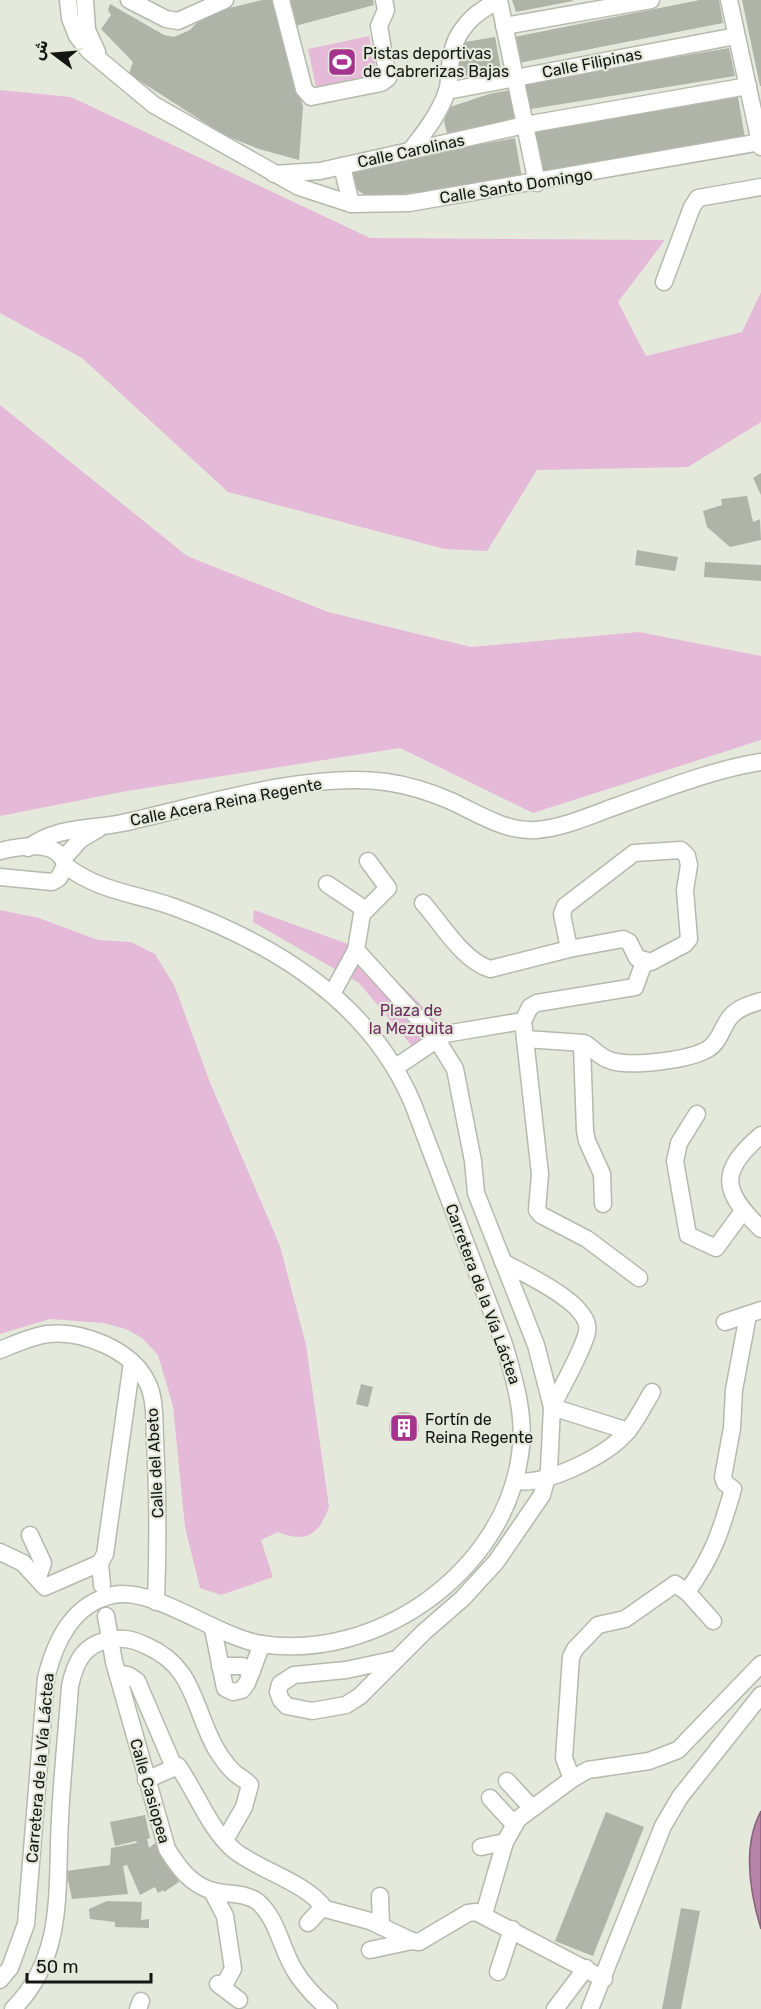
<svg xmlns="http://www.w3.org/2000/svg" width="761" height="2009" font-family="Rubik,'Noto Naskh Arabic',sans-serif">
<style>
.green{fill:#e5b9d8}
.water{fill:#b682a7;stroke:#86627a;stroke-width:1.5}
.building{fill:#b0b3a7}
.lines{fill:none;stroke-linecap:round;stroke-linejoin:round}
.minor-casing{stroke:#b6b9ad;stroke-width:19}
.minor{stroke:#fff;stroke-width:16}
.labels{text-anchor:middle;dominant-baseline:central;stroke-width:4.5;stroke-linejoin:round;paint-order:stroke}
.poi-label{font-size:16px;fill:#151612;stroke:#e5e9dc;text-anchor:start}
.street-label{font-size:16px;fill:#151612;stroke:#e5e9dc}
.park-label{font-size:16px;fill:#6d2d5e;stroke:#e5e9dc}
</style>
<rect width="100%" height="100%" fill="#e5e9dc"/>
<g class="green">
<polygon points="369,36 377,74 316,87 308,49"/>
<polygon points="0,90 71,97 370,238 665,240 618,302 646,356 742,332 761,292 761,422 688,467 537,470 487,551 445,549 228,492 82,358 0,313"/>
<polygon points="0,405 187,556 328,612 471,647 639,632 761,656 761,740 533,813 400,748 127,791 0,816"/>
<path d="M0,910L39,918L98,940L131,942L155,954L175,987L209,1080L280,1246L306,1345L329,1507C319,1534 307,1544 278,1532L261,1540L273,1577L221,1595L200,1588L185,1527L173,1406L158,1355L142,1338L126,1329L103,1323L50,1319L0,1334Z"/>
<polygon points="254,910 367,951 440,1024 412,1046 359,983 253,922"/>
</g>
<path class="water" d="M761,1811V1929C750,1893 742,1846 761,1811Z"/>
<g class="building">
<polygon points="262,0 277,0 303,107 299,160 259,149 224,135 129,74 133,62 101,29 111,15 108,10 110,4 164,35 174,37 190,30 205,14"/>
<polygon points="289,0 373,0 374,5 295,26"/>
<polygon points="512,0 573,0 573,1 516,12"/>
<polygon points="700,0 719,0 723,23 519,63 514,37"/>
<polygon points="742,0 761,0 761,86 760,86"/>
<polygon points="495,37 501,69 454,78 459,43"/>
<polygon points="729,48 735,76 531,109 524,83"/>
<polygon points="510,90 516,119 447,133 444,121 450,107 489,94"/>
<polygon points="738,97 745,138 540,173 533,132"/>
<polygon points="515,138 522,178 382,197 366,196 356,189 352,173 381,163"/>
<polygon points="761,473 761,495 753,478"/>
<polygon points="747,496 753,522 760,519 761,540 730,547 707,527 703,511 722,505 721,499"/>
<polygon points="637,550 678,557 675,571 635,565"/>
<polygon points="705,562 761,565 761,581 704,577"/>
<polygon points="361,1384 373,1387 368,1407 356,1404"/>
<circle cx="404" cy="1427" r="15"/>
<polygon points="606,1812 644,1827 593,1956 555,1941"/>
<polygon points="145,1815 150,1838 147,1839 149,1848 155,1843 179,1882 164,1892 163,1890 158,1893 155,1887 140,1895 127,1865 123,1866 128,1894 72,1899 66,1871 110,1865 111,1848 137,1843 136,1841 115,1846 110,1822"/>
<polygon points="107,1901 142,1902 141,1920 149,1919 149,1928 115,1927 115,1922 90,1919 89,1909"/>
<polygon points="681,1908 700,1911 681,2009 662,2009"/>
</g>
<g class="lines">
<g class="minor-casing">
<g id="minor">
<polyline points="68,0 70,18 77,36 89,51 154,105 299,187 351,204 409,203 761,142"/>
<polyline points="85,0 87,30 97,52"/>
<polyline points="129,0 166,19 178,21 225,0"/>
<polyline points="281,0 304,89 311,97 381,83 388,78 379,26 386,10 384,0"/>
<polyline points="499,0 537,183"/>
<polyline points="729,0 761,147"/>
<polyline points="504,26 651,0"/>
<polyline points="447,91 736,36"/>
<path d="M410,151C424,133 440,113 447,91C450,81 449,69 451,59C454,31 475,11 499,1"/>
<polyline points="342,166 351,204"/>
<polyline points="274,174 320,171 525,125 748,86"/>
<polyline points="664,282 692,207 698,198 761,187"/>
<path d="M28,848C57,826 88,830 122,823C200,806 308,771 386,782C408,785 430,792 451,801C477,813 505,832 536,830C563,828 589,816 614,807C662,790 711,770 761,762"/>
<path d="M0,851C20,846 59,839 65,865L59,878L52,882L0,877"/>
<polyline points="63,859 81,839 98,829"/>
<polyline points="327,884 366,910"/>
<path d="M423,903C442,924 462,960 490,969L569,949L562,914L565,906L634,853L681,850L687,856L689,865L685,890L689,939L685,944L651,962L637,958L629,942L623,939L569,949"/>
<polyline points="356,950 436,1038 455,1069 473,1161 476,1193 536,1345 552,1407 549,1470 542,1495 496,1562 462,1599 424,1632 360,1696 346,1705 312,1711 287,1706 281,1700 278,1692 280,1684 294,1675 346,1670 397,1659"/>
<polyline points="332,994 356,950 362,914 388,888 368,861"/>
<polyline points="523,1021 540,1174 537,1210 541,1215 587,1239 639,1278"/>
<polyline points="525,1039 584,1043"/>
<polyline points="396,1067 445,1034 523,1021 530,1007 537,1003 635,987 644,962"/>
<polyline points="697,1114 679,1143 675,1161 688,1235 716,1248 743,1211"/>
<path d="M761,1135C718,1172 722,1191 761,1229"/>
<path d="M603,1204L602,1174L587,1141L585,1131L582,1046L586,1044C595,1050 600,1058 612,1061C633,1067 690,1060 708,1049C721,1041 722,1025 732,1015C740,1007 751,1004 761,1001"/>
<path d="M503,1262C524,1274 593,1304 587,1332C583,1351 561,1388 552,1407L628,1431"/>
<polyline points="725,1322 761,1310"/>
<path d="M0,1350C15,1344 32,1336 48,1334C82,1330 132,1350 147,1382C156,1399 154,1422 155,1441C158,1495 158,1548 156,1602"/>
<path d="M515,1481C546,1486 606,1456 627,1432C637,1420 644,1405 652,1392"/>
<polyline points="30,1535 43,1563 38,1577"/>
<polyline points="0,1552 23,1563 45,1587 100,1563 105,1554 132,1362"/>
<polyline points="100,1563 102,1585"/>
<path d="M687,1592C713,1556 721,1531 733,1489L725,1483L723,1477L732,1428L734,1390L748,1315"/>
<path d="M106,1616L114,1662L167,1849C178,1867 191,1885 213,1891C228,1895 245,1892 258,1902C277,1918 282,1951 295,1971C304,1986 316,1998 329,2009"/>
<polyline points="213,1629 225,1688 233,1692 242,1690 247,1683 262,1644"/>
<polyline points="220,1666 242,1666 252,1671"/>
<polyline points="117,1673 128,1675 137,1681 174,1767"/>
<polyline points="572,1779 564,1758 571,1657 575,1649 598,1625 625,1619 675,1584 687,1592 713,1621"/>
<path d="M146,1780L178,1766C197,1793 209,1829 235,1851C261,1871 307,1883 325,1909"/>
<polyline points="507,1781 531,1807"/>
<polyline points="490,1798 513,1823"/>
<polyline points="481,1847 505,1842"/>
<polyline points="212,1891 225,1916 233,1969 223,1987"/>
<polyline points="380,1896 381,1925"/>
<polyline points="484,1914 505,1842 518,1819 572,1779 588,1770 649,1761 678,1750 761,1664"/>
<polyline points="308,1923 322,1908 370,1921 412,1941 419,1942 468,1913 476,1912 604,1979"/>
<polyline points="370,1950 412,1941"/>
<polyline points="498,1972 512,1929"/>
<path d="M0,1980L10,1968L26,1924L46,1678C55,1642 72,1604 113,1595C153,1586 217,1637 261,1644C376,1662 504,1572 520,1455C526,1417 515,1381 504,1344L413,1104C370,1002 275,944 174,907C137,894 97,891 65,865"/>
<polyline points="218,1984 239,2000"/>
<path d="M13,2009C66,1956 56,1887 60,1819C62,1775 67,1730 70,1686C75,1663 83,1645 108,1640C123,1637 132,1639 147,1646C195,1667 193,1708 216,1749C221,1757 228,1768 236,1774C241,1778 246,1780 250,1785L244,1807L225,1840"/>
<polyline points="138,2009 141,2001"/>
<polyline points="555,2009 586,1968"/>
<polyline points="590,2009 663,1826 680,1797 761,1695"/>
</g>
</g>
<use href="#minor" class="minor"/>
</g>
<defs>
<g id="stadium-square" transform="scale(1.5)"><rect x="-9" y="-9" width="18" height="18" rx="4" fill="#a6348e" stroke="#e5e9dc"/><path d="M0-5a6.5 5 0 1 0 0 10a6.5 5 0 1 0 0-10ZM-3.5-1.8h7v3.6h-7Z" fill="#fff"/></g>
<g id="building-square" transform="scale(1.5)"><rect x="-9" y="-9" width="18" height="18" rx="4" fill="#a6348e" stroke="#e5e9dc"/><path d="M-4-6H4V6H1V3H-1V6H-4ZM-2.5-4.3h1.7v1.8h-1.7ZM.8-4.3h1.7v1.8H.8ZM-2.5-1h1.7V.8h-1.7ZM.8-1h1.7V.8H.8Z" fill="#fff"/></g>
</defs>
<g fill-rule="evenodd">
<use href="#stadium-square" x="342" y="62"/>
<use href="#building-square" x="404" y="1428"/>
</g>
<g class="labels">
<g class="poi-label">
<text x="363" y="53">Pistas deportivas<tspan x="363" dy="18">de Cabrerizas Bajas</tspan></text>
<text x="425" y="1419">Fortín de<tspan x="425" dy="18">Reina Regente</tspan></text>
</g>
<g class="street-label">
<text transform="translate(592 63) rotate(-11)">Calle Filipinas</text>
<text transform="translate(411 151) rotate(-12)">Calle Carolinas</text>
<text transform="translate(516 186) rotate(-9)">Calle Santo Domingo</text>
<text transform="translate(226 802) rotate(-11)">Calle Acera Reina Regente</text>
<text transform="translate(483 1294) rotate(70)">Carretera de la Vía Láctea</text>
<text transform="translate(155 1463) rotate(-93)">Calle del Abeto</text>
<text transform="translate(40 1768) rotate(-85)">Carretera de la Vía Láctea</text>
<text transform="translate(150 1791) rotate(74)">Calle Casiopea</text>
</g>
<g class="park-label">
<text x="411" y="1010">Plaza de<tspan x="411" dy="18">la Mezquita</tspan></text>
</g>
</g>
<g transform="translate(54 54) rotate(286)" stroke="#e5e9dc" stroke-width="4.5" paint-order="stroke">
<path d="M0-4.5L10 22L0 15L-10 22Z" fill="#151612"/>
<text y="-9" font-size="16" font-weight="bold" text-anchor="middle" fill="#151612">ش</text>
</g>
<path d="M27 1973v9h124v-9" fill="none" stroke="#151612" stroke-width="3"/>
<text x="36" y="1973" font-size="18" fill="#151612" stroke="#e5e9dc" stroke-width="4.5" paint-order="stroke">50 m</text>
</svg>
